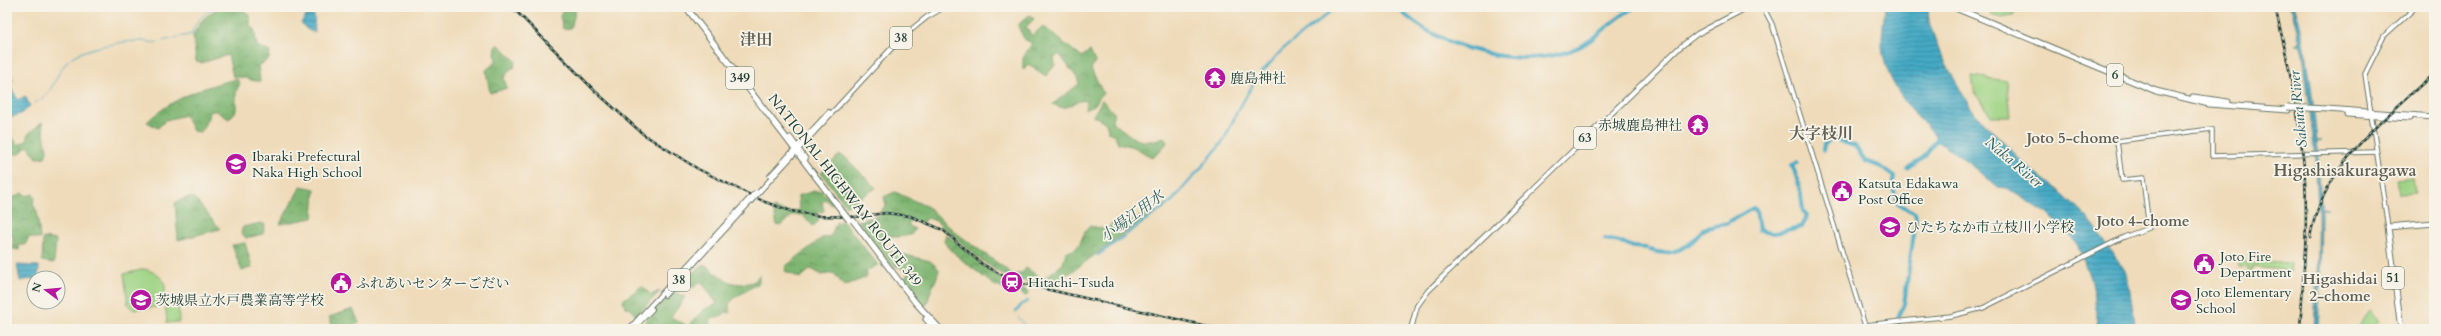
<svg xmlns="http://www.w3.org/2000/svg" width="2441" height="336" font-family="Cardo,'Noto Serif JP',serif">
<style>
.forest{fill:url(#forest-crowns);stroke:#4f7953}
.green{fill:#9fd384;stroke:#5f885c}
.water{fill:url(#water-rules);stroke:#32737c}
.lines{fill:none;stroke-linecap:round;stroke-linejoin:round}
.stream{stroke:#44a9c4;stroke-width:1}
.canal{stroke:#44a9c4;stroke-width:2.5}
.river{stroke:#44a9c4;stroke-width:4}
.secondary-casing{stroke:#687463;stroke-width:5.5}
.primary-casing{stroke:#687463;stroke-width:6}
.highway-casing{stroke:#687463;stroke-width:7}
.secondary{stroke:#fff;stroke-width:3.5}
.primary{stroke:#fff;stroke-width:4}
.highway{stroke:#fff;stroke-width:5}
.rail-casing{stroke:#1f3d34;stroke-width:2.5}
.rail{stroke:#f7f3e8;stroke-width:1;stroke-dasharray:3;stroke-linecap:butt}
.primary-bridge-casing{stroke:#687463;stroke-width:6;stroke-linecap:butt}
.highway-bridge-casing{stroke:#687463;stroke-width:7;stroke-linecap:butt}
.primary-bridge{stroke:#fff;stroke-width:4}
.highway-bridge{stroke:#fff;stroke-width:5}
.labels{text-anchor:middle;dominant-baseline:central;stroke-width:3.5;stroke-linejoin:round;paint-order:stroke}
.shield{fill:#f7f3e8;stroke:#60746a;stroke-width:1}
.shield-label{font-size:13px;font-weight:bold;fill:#1f3d34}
.poi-label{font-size:14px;fill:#1f3d34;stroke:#f7f3e8;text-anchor:start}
.street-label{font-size:14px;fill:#1f3d34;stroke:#f7f3e8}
.water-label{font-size:15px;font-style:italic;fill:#2a5d5f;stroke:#f7f3e8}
.neighbourhood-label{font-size:15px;font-weight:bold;fill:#616054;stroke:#f7f3e8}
.quarter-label{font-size:16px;font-weight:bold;fill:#616054;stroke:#f7f3e8}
</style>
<defs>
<pattern id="forest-crowns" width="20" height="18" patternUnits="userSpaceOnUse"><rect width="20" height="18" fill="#7fb572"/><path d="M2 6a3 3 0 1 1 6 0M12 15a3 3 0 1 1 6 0" fill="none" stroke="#67945e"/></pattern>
<pattern id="water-rules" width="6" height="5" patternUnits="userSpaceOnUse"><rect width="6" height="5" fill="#44a9c4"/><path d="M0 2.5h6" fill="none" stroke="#388ba0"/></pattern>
</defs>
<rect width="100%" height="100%" fill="#f7f3e8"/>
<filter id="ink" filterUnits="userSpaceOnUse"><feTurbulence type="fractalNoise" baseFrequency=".025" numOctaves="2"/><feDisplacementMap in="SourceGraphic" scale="8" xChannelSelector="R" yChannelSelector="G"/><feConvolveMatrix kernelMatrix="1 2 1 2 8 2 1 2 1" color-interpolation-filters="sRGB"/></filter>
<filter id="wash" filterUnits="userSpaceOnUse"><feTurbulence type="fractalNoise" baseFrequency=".012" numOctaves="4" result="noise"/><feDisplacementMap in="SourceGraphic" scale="16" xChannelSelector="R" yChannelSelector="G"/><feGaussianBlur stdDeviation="0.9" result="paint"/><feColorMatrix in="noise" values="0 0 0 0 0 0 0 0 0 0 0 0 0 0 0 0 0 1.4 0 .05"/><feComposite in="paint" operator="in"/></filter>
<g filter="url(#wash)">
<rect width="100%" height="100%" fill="#efdbba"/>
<g class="forest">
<path d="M218,7H241V9L250,15V27L254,28L257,46L270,52L269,59L258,66L260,81C251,82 246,76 233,77L228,55L201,63L196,61L193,35L203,19Z"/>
<polygon points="564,7 580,8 576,9 571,28 563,29 560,16"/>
<path d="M1029,15L1034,19L1026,27L1032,36L1042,27L1048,30L1081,57L1090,51L1095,62L1091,69L1103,93L1093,107L1085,109L1087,101C1072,98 1069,114 1053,104L1079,84L1078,79L1059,54L1054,58L1055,65L1046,76L1028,64L1023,70V58L1032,43L1024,39L1018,25Z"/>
<polygon points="498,44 516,61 514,68 511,68 504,78 507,88 490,93 486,70 496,62 495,47"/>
<path d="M237,79L240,83L236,92V111L229,119L216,111H211L201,132L193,131L185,115L166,120L158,128L147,122C171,99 204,86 237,79Z"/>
<path d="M1102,100L1115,114L1112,118L1113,123C1133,136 1138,148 1164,137L1167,143L1153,158L1134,147L1118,143L1115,135L1108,132C1109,122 1100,119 1093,116Z"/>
<polygon points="42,122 47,150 45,157 37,158 28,146 18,155 14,153 7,157 7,130 18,145 28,140 27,135"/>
<polygon points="839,155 845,157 876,188 846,206 821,173"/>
<polygon points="301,186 315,189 313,218 280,224"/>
<polygon points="7,191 13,198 22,193 27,196 33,194 35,198 33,204 37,212 40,239 29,237 25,245 19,245 19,250 13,249 13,236 7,235"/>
<polygon points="814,191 822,191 834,203 831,205 826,199 822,203 824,211 817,213 819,221 813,226 802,215 793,215 780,226 777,225 773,208 788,212 799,210 798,196"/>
<path d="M895,192L928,207L955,232L1014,275L1023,272L1026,268L1043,279L1063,264L1066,252C1084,250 1079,235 1090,226L1106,229L1116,221L1123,227L1146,213L1150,214L1069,274L1067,273L1051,288L1003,275L981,260L936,221L928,218L923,223L911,220L908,225L915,229L911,235L896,237L885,234L879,240L886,250L930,261L939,269C937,282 929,289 928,303L924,306L904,281L909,271L890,264L858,221L882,215L880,211L886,205L884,197Z"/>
<polygon points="185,198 194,198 220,229 178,240 175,203"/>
<polygon points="843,221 878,265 866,271 867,277 844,286 834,273 822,275 811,269 800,278 785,271 786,266 822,238 831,236 836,223"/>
<polygon points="261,223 265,225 263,234 246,238 241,232 243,227"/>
<polygon points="946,234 996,275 1029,292 1028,295 1025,296 1016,290 1008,291 994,285 957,256 944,242"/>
<polygon points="43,238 56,240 54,263 42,261"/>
<polygon points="245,243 252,267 242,271 232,245"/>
<path d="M704,264C721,277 733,290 755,281L759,275V283L736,297L729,304L730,313L726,312L722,316L710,319L711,324L706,329H649L646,319L672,291L685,297L671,317L688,326L705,309L717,304L701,281L693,288L687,277Z"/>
<polygon points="642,286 651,295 660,291 636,316 630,308 625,307 623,300"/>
<polygon points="353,309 359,323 345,329 334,329 329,317"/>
</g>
<g class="green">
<polygon points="1994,7 2018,7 2013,15 2002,17 1990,14"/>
<polygon points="1972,76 2007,81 2011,116 1991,116 1974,91"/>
<polygon points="2413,177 2415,193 2399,194 2396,179"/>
<polygon points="2239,262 2292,263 2291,271 2252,267 2252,273 2248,273 2248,267 2239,267"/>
<path d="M145,269C166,276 170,287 160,307L133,309L128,305L124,274Z"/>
<polygon points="178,298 179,322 167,323 165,299"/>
<polygon points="2370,311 2379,320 2371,329 2357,329"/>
</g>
<g class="water">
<path d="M1885,7H1928L1929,22L1940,53L1971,109L2031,170L2063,194L2087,217L2127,273L2136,329H2096L2097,313L2090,278L2077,244L2045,212L2006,188L1997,187L1959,155L1936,141V135C1911,114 1881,76 1882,41C1882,30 1884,18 1885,7Z"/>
<path d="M2291,7H2295C2309,51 2312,96 2317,141H2322L2317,142L2321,205V208L2327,209H2321L2320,285L2325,286L2320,287L2318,329H2314L2317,274H2311L2317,273C2322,200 2312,127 2303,54L2300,44H2296L2300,42Z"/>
<path d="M314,15L315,32C309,32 305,28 301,23L306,16Z"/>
<polygon points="9,69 13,81 9,84 18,100 25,96 30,106 23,113 7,119 7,70"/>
<polygon points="17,265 39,266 38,278 20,281"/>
</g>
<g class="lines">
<g class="stream">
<polyline points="283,7 300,11"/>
<polyline points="304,12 314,12 331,7"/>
<path d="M162,41L192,34C195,21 203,14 214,7"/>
<path d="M41,99C57,87 56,70 71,58C81,49 123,41 137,41C144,40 150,44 158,42"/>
<polyline points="34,104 38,101"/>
<polyline points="1018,317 1028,329"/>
</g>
<g class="canal">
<polyline points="1282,50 1336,7"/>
<polyline points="1239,109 1256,79 1281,51"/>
<polyline points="1213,154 1224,140 1237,112"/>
<polyline points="1098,255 1172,201 1212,155"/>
<polyline points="1016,312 1022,304 1028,301"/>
</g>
<g class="river">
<path d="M1397,7C1436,49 1527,73 1579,47C1600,37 1615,16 1636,7"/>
<polyline points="1823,150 1824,145 1831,138 1855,146 1865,161 1879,166 1894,177"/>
<polyline points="1908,169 1925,156 1939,136"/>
<polyline points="1894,177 1892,185 1898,204 1915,213 1916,218 1904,304 1898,317"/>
<path d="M1730,221L1753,208L1756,210L1759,230C1776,238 1785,228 1802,227L1807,215L1803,211L1800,188L1792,164L1797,162"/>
<polyline points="1605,239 1624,243 1633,247 1646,248"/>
<path d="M1650,250C1672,258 1691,247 1703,229L1727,223"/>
<polyline points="1895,329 1896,325"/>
</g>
</g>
</g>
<g filter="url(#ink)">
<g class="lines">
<g class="secondary-casing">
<g id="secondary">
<polyline points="1763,7 1772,24 1866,329"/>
<polyline points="2388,227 2365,74 2384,36 2416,7"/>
<polyline points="1865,325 1951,316 1983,308 2124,237 2149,228 2143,178 2122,180 2117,141 2212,129 2212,156 2376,152"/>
</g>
</g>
<g class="primary-casing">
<g id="primary">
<polyline points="770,176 829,112"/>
<polyline points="758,193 901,38 927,17 944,7"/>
<polyline points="665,295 751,201"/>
<polyline points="629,329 749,199"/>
<polyline points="633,329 652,309"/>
<polyline points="1411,329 1417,306 1428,291 1679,48 1697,34 1748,7"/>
</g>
</g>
<g class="highway-casing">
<g id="highway">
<polyline points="686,7 845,215"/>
<polyline points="1953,7 2156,91 2209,104 2288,110"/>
<polyline points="2193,97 2228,102"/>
<polyline points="2327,109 2434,117"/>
<polyline points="2347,114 2409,118"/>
<polyline points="790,138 805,159"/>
<polyline points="852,219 915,302 940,329"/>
<polyline points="926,319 935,329"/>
<polyline points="2401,329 2388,227 2434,223"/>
</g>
</g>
<use href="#secondary" class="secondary"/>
<use href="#primary" class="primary"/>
<use href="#highway" class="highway"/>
<g class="rail-casing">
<g id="rail">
<polyline points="512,7 595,91 643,134 698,169 765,202 791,211 820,216 855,217 886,213 910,216 943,230 982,264 1015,282 1220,329"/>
<path d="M2275,7C2289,64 2301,121 2305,180C2308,230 2303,280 2300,329"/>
<path d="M2310,237C2323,165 2383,121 2434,73"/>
</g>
</g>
<use href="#rail" class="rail"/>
<g class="primary-bridge-casing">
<g id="primary-bridge">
<polyline points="749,199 756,192"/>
<polyline points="751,201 758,193"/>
</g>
</g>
<g class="highway-bridge-casing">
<g id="highway-bridge">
<polyline points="2287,107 2327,109"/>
<polyline points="845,215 849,220"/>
</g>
</g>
<use href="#primary-bridge" class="primary-bridge"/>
<use href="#highway-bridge" class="highway-bridge"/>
</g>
</g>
<defs>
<g id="temple-disc" transform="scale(1.15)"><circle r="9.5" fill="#b5179e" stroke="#f7f3e8"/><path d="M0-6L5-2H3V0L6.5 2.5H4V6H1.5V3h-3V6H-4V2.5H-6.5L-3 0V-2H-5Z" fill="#fff"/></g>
<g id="school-disc" transform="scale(1.15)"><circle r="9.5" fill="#b5179e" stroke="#f7f3e8"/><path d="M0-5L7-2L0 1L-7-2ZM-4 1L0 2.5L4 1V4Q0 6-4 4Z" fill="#fff"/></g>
<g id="civic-disc" transform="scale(1.15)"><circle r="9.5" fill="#b5179e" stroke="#f7f3e8"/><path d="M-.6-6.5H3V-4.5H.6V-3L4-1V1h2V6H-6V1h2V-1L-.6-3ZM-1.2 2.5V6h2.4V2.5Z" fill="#fff"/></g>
<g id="station-disc" transform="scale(1.15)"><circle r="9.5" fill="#b5179e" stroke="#f7f3e8"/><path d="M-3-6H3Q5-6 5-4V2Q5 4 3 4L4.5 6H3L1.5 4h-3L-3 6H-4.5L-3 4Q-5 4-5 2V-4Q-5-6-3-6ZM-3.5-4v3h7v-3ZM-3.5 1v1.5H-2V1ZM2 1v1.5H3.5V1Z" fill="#fff"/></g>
</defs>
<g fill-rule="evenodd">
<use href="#temple-disc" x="1215" y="78"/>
<use href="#temple-disc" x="1698" y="125"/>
<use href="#school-disc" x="236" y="164"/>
<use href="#civic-disc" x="1842" y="191"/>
<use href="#school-disc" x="1890" y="227"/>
<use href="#civic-disc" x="2204" y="264"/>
<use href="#station-disc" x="1012" y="282"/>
<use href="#civic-disc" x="341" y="283"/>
<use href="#school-disc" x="141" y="300"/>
<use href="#school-disc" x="2181" y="300"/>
</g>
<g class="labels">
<g class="shield">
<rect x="890" y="27" width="22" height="22" rx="3"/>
<rect x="2107" y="64" width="16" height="22" rx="3"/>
<rect x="726" y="67" width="28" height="22" rx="3"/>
<rect x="1574" y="127" width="22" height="22" rx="3"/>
<rect x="2382" y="267" width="22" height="22" rx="3"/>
<rect x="668" y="269" width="22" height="22" rx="3"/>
</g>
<g class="shield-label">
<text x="901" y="38">38</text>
<text x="2115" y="75">6</text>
<text x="740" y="78">349</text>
<text x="1585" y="138">63</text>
<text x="2393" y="278">51</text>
<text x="679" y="280">38</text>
</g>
<g class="poi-label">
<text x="1230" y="78">鹿島神社</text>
<text x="1682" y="125" text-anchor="end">赤城鹿島神社</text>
<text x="252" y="156">Ibaraki Prefectural<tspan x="252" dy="16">Naka High School</tspan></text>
<text x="1858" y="183">Katsuta Edakawa<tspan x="1858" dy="16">Post Office</tspan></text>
<text x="1906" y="227">ひたちなか市立枝川小学校</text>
<text x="2220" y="256">Joto Fire<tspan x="2220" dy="16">Department</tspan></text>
<text x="1028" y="282">Hitachi-Tsuda</text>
<text x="356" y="283">ふれあいセンターごだい</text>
<text x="2196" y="292">Joto Elementary<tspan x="2196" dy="16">School</tspan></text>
<text x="156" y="300">茨城県立水戸農業高等学校</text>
</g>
<g class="street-label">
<text transform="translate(845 190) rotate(52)">NATIONAL HIGHWAY ROUTE 349</text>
</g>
<g class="water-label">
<text transform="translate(2298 109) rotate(-96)">Sakura River</text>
<text transform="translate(2014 162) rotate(40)">Naka River</text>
<text transform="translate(1132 216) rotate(-37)">小場江用水</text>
</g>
<g class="neighbourhood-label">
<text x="2073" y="138">Joto 5-chome</text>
<text x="2143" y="221">Joto 4-chome</text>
<text x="2340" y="279">Higashidai<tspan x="2340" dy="17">2-chome</tspan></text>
</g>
<g class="quarter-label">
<text x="756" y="40">津田</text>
<text x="1821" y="134">大字枝川</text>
<text x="2345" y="171">Higashisakuragawa</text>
</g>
</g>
<rect width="2441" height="336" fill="none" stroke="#f7f3e8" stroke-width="24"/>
<g transform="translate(46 290) rotate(286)"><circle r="19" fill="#f7f3e8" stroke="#a1aaa0"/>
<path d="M0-3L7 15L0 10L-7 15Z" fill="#b5179e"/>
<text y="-6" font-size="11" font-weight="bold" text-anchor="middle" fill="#1f3d34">N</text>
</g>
</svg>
